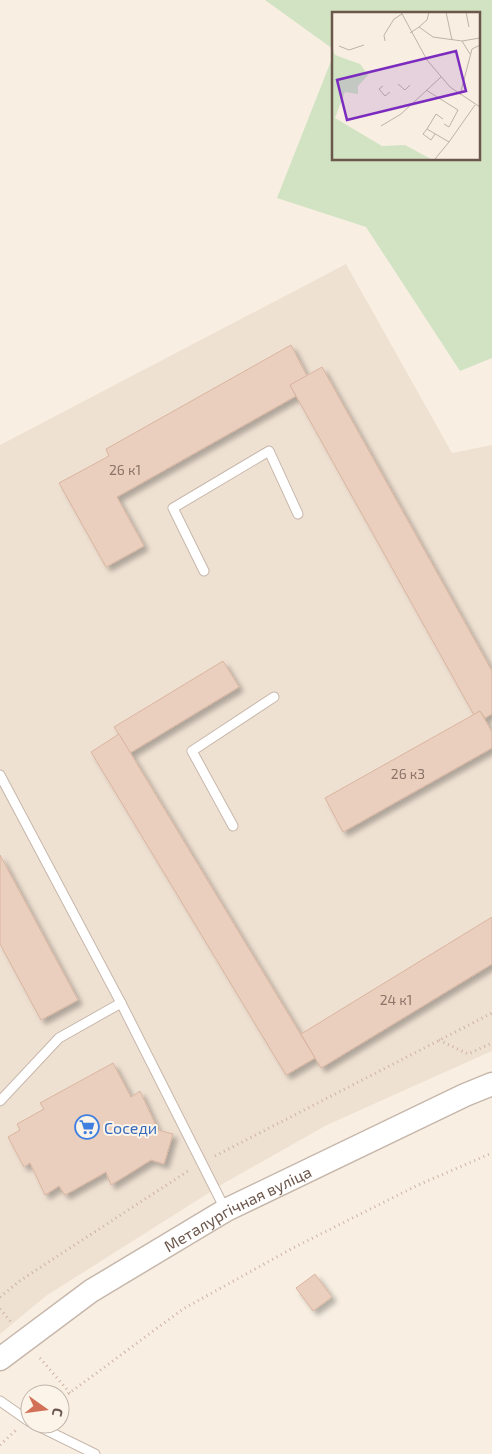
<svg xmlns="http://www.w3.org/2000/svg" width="492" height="1454" font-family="'Exo 2',sans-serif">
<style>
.residential{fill:#efe1d2}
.green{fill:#d1e3c3}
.building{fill:#eacebe;stroke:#dab5a0;filter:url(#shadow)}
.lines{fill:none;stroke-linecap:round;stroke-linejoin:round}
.service-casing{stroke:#c7b7ab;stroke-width:11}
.tertiary-casing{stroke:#c7b7ab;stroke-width:25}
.path{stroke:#ceb2a2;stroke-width:3;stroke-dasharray:1 4;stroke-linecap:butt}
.service{stroke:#fff;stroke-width:9}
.tertiary{stroke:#fff;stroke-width:22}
.labels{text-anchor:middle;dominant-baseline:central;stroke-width:4;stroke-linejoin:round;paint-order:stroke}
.number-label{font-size:14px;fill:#8c7568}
.shop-label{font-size:16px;fill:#366cbe;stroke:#fcf4e8;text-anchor:start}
.street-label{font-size:16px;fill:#6c574c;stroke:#fcf4e8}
.inset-road{fill:none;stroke:#c0b2a6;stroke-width:1}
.view{fill:#7b2cbf;fill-opacity:0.15;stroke:#7b2cbf;stroke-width:2.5}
.inset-edge{fill:none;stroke:#6c574c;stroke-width:2.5}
</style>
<defs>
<filter id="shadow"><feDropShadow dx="4.5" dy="4.5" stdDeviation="2.5" flood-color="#0004"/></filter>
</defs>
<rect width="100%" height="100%" fill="#f8efe2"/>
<polygon class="residential" points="346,264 452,453 492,445 492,1051 327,1125 226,1182 46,1296 0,1334 0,445"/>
<polygon class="green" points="265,0 492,0 492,358 460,371 366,227 277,198 333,56 333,159 478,159 478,14 333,14 333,49"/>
<g class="building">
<polygon points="291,345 307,376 290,385 296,396 117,497 144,546 106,567 59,483 109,456 106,449"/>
<polygon points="322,367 492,671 492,714 485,718 480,711 474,715 290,385"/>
<polygon points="223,661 239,687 130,753 114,727"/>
<polygon points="480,711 492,732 492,748 343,832 325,798"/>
<polygon points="119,734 315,1058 286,1075 91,752"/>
<polygon points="0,855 78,1000 41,1020 0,944"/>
<polygon points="492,917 492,964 321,1068 301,1034"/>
<polygon points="113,1063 131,1097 140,1091 158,1130 173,1134 164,1164 151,1160 111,1185 106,1172 65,1195 59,1186 45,1195 30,1163 24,1167 8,1137 20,1130 17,1124 44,1109 40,1103"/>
<polygon points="315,1274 332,1297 313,1311 296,1288"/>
</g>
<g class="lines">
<g class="service-casing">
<g id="service">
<polyline points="204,571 173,508 269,451 298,514"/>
<polyline points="0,775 121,1003 225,1209"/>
<polyline points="233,826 192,751 274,697"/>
<polyline points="0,1101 59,1038 121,1003"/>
<polyline points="0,1401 30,1422"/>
<polyline points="34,1424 95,1454"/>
</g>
</g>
<g class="tertiary-casing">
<g id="tertiary">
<path id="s1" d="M0,1359L91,1291L226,1210L465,1095L492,1084"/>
</g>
</g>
<g class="path">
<polyline points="439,1040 468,1054 492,1043"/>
<polyline points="215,1156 492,1013"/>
<polyline points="0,1297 21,1280 188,1171"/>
<polyline points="0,1309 11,1322"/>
<polyline points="40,1358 70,1393"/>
<polyline points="60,1400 183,1309 293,1248 416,1186 492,1153"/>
<polyline points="0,1445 16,1430"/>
</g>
<use href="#service" class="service"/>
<use href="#tertiary" class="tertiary"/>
</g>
<defs>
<g id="supermarket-ring" transform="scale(1.25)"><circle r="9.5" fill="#fcf4e8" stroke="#3f7fe0" stroke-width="1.5"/><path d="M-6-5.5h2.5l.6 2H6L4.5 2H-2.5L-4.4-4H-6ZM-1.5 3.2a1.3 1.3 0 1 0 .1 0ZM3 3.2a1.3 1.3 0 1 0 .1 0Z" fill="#3f7fe0"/></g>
</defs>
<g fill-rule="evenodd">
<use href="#supermarket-ring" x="87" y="1127"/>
</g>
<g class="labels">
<g class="number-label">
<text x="125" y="469">26 к1</text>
<text x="408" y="773">26 к3</text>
<text x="396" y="999">24 к1</text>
</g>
<g class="shop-label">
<text x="104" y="1127">Соседи</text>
</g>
<g class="street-label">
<text stroke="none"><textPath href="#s1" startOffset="282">Металургічная вуліца</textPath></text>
</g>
</g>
<g transform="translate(332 12)">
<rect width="148" height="148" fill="#f8efe2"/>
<path d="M0,35L3,43L28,52L36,63L26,74V82L13,80L3,106L50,134L73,133L99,147H0Z" fill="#d1e3c3"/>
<path class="inset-road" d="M69,0L95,48L118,75L148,95M114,0L120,28M134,0L137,15M87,15L95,8L97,0M78,21L87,15L101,25L130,29L148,26M53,29L52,23L62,7L70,2M130,29L138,42M7,34L17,38L32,33M66,72L73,78L78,73M51,74L47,77L53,84L58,80M94,78L126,98L117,115L112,112M128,83L140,37L148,33M111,107L104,102L95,117L117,130L143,93M49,114L69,102L109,65M95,117L91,122L99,128L103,122M103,147L117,130"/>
<path class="view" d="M124,39L134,79L15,108L5,68Z"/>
<rect width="148" height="148" class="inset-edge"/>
</g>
<g transform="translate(45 1409) rotate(104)"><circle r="24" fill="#fcf4e8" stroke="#c2b5aa"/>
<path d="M0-4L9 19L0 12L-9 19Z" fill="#d27057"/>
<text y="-8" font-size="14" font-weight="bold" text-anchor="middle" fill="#6c574c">С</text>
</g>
</svg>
